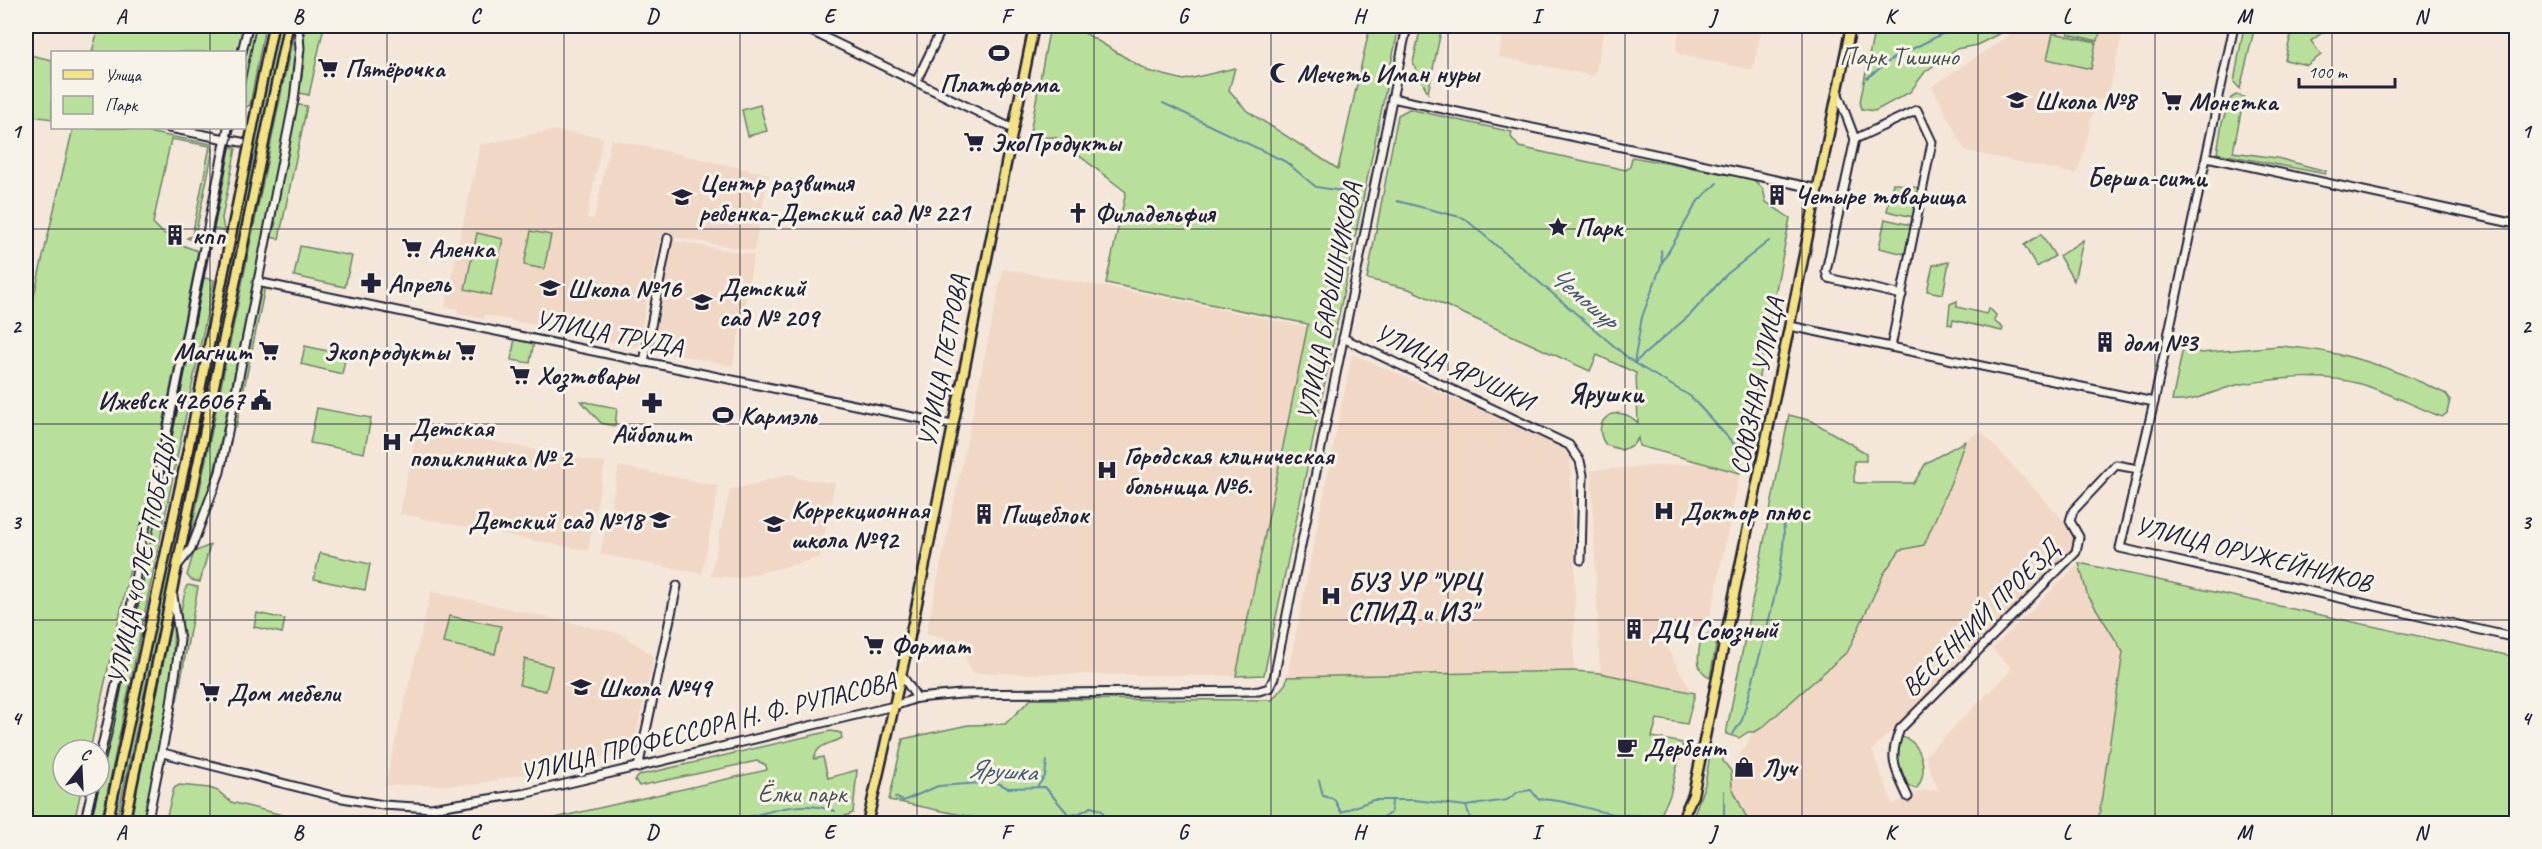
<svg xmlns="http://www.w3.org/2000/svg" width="2542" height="849" font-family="Caveat,sans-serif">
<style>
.built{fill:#f1d8c6}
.green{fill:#b9e09b;stroke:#6e816b;stroke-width:1.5}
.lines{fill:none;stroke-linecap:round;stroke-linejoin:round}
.stream{stroke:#628ca6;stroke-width:2}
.minor-casing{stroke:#22223b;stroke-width:11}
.major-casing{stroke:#22223b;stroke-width:13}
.minor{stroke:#f7f3e8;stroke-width:7}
.major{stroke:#f4e382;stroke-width:8}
.tram{stroke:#22223b;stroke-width:1.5}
.grid{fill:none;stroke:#22223b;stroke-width:1.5;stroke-opacity:0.55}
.labels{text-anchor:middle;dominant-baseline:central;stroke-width:6;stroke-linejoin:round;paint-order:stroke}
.park-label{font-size:26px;fill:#485253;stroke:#f7f3e8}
.poi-label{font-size:26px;font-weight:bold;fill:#22223b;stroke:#f7f3e8;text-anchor:start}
.street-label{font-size:26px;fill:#22223b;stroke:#f7f3e8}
.neighbourhood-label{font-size:27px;font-weight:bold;fill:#22223b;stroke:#f7f3e8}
.water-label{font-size:27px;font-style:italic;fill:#425770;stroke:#f7f3e8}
.neatline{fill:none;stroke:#22223b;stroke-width:2}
.grid-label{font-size:20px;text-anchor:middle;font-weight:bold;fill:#22223b}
</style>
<rect width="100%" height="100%" fill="#f4e7d9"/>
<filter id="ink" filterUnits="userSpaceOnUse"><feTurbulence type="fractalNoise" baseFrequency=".0167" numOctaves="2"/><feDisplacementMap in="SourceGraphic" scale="12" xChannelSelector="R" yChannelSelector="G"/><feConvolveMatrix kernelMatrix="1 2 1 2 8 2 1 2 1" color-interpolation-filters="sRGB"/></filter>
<g filter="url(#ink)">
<g class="built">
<polygon points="1504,26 1605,26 1595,76 1499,57"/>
<polygon points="1680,26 1762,26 1753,70 1679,55 1676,49"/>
<polygon points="2023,26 2124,26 2107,101 2096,99 2085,149 2076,174 1965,151 1932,86"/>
<polygon points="553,130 603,137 587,218 594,219 611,139 769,174 754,251 661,235 637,347 485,315 484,319 458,314 458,309 445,307 480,145"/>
<polygon points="671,240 754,255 733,366 650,349"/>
<polygon points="1003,269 1140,293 1307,327 1236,676 972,673 960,643 926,634"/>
<polygon points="1352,354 1563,446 1570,455 1575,564 1574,671 1287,677"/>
<polygon points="417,427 605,463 588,551 400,514"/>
<polygon points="1980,430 2076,534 2074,549 1872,750 1893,804 1923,790 1938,790 1925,756 2012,669 1992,649 2079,563 2087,594 2123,652 2098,823 1749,823 1732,787 1731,771 1753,732 1764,727 1848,651 1884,573 1900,550 1924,545 1951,482 1965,441"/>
<polygon points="1701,463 1740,473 1709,623 1673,631 1668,650 1692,692 1600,673 1591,470"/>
<polygon points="619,466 719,486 702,574 600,554"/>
<polygon points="789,474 796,475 796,478 835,483 820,558 739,578 710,576 730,490"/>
<polygon points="431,591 622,634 654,656 635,740 625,752 473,785 385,785"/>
</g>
<g class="green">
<polygon points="99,26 244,26 239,52 92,52"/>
<polygon points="251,26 265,26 250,105 245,108 245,56"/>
<polygon points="279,26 283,26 169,579 116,823 113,824"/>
<polygon points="295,26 297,52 291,98 211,488 188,547"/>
<polygon points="304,26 324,26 309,95 299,93 304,62"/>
<polygon points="1050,26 1073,26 1148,71 1184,80 1235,68 1229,90 1247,111 1338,169 1370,26 1399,26 1264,675 1236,676 1308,324 1106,283 1126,192 1055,137 1029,138"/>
<polygon points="1421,26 1442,26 1428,93 1413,63"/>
<polygon points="1875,26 2014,26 1977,45 1956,49 1925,72 1910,92 1875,111 1862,109 1860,102"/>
<polygon points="2070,26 2101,26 2098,41 2068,34"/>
<polygon points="2244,26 2255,26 2240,89 2234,82"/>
<polygon points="2293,26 2331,26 2311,41 2321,55 2307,65 2285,60"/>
<polygon points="2053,33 2096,42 2091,69 2047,59"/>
<polygon points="26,54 52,60 52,119 26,115"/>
<polygon points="2236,95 2244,97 2233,152 2277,158 2326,171 2325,174 2217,153 2222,123 2231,98"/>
<polygon points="297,105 307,106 279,239 271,237 276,223 274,219"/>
<polygon points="760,105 767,131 748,136 742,110"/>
<path d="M1409,109L1512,132L1511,137L1519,147L1626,170L1630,167L1632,157L1753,179L1763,189L1766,202L1790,218L1740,473L1639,446L1638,438L1633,445L1622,450L1606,445C1588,420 1618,401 1638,423L1636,373L1597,355L1590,371L1409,289L1367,279L1398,115Z"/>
<polygon points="73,128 125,128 211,144 213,150 194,241 187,238 192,236 210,146 171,139 153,223 163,233 178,239 179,244 198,251 146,509 137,537 90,750 63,750 63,786 82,786 74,823 26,823 26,330"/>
<polygon points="226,146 236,148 222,218 224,231 209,228"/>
<polygon points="1893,183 1919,188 1913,217 1887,211"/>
<polygon points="1885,219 1911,225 1905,254 1879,248"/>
<polygon points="531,231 551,235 544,269 524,265"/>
<polygon points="477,233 503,239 491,295 465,289"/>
<polygon points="2041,234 2055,256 2037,267 2024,245"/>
<polygon points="2083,240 2083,241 2074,281 2059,256"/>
<polygon points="300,246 352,256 345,287 294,276"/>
<polygon points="1949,262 1943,294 1927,291 1933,265"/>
<polygon points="200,277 214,280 101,823 87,824 95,786 99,786 99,769 126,641 130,598"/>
<polygon points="259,286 265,287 236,427 231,426"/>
<polygon points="1957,301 1957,307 1986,314 1989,308 1996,315 1994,321 2003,328 2002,331 1953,320 1952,325 1948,324 1950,304"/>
<polygon points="515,338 534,342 530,363 511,360"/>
<polygon points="305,346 346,355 342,374 301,364"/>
<path d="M2279,346C2341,350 2390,366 2446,394L2450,400L2447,413L2442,417L2437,415C2412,405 2387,392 2361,384C2322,373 2281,378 2242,384C2218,388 2196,403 2172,401L2183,348L2201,353Z"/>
<polygon points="581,401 617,408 615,426 601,423"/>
<polygon points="317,408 371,418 364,453 310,443"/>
<polygon points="1789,415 1812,421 1866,453 1866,461 1854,461 1854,482 1858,483 1914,483 1926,463 1965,441 1951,482 1924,545 1900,550 1884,573 1848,651 1763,727 1755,732 1748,732 1739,738 1726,734"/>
<polygon points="210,545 200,582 191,580 187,575 194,552"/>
<polygon points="320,553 370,564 365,590 314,579"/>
<polygon points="2079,563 2516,657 2516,823 2098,823 2123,652 2087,594"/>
<polygon points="188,585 198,587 177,701 174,700 183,642 181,611 186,587"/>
<polygon points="257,613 285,619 282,633 254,627"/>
<path d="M173,616C177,684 159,757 143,823L130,824Z"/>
<polygon points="449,616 501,626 495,654 443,643"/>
<path d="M1713,630L1719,631L1710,677C1694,670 1698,654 1701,639Z"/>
<polygon points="525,659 552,666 546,691 519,685"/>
<polygon points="1574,671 1600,673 1695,693 1687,724 1657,719 1652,737 1683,743 1670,795 1657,823 1005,824 889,800 903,739 968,725 1005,724 1031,699 1272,700 1286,683 1287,677"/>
<path d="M831,731L841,733L842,738C830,745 817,743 814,759L823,757L828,778L857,770L853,813L828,823H533L767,770L766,765L757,761L639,786L635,780L640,775Z"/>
<path d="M1901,737C1922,740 1930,774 1916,789L1904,784C1897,768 1891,752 1901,737Z"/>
<polygon points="1715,753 1723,756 1723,761 1731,771 1732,787 1749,823 1691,823 1705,784 1710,755"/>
<polygon points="179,785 209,788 218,791 231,802 287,816 286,823 165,823 174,788"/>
</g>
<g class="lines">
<g class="stream">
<polyline points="1867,78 1892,59 1958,26"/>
<polyline points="1163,103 1286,162 1316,187 1355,193"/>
<polyline points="1397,201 1464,218 1634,363 1690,396 1735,445"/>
<polyline points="1663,261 1698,201 1717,183"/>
<polyline points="1634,363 1690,315 1727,274 1769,241"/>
<polyline points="1634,363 1642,317 1662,263 1661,250"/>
<path d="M1733,734L1742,720C1752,682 1793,548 1782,518"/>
<polyline points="1319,780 1323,796 1334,799 1341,812 1373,800 1414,800 1466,806"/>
<polyline points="1037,787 1045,776 1047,761"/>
<polyline points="895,797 903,801 938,786 996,782 1008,788 1045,787 1069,815 1078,814 1091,807 1101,810 1109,822 1158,820 1163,824"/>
<polyline points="1700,822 1702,824"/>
<path d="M721,824C762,816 793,797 835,811"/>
<polyline points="1371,824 1391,813 1392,800"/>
<path d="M1464,824L1470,817L1466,806L1507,800L1518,792L1531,790L1538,799C1574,799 1601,818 1639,815"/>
<polyline points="1724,824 1724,791"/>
</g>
<g class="minor-casing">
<g id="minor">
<polyline points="801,26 1013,129"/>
<polyline points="2234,26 2154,402 2120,548 2516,638"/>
<polyline points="242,52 248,26"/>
<polyline points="916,82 943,26"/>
<polyline points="1838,94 1855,139 1826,271 1828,278 1902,295"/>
<polyline points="1392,98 1818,189"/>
<polyline points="169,128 241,142"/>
<polyline points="1855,139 1917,110 1932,142 1891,347"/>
<polyline points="2207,157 2516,224"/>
<polyline points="257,282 952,425"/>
<polyline points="1790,326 2154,402"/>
<polyline points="1343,338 1569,445 1580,461 1583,475 1581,560"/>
<polyline points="644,362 668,238"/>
<polyline points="178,565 191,549 220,472 294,100 300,48 298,26"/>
<polyline points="901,674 917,698"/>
<polyline points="163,753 337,797 383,805 431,808 527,793 894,706 917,698 961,694 1259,691 1269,688 1274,678 1407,26"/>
<polyline points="99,760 126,641 141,541 152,507 228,128"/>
<polyline points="638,768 677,586"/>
<path d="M1908,797C1895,769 1888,759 1900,729L2076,552L2079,537L2070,521L2073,511L2116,465L2138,469"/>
<polyline points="84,824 93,786"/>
<polyline points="147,824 170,711 180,640 173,596"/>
</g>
</g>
<g class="major-casing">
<g id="major">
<polyline points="107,824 188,450 273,26"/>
<polyline points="124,824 288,26"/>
<polyline points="867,824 913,623 1034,26"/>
<polyline points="1680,824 1693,795 1851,26"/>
</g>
</g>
<use href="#minor" class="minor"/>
<use href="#major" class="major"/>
<g class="tram">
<polyline points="244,86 256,26"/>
<polyline points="90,824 114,725 234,128"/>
</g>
</g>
</g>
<path class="grid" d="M210,26V52M387,26V824M564,26V824M740,26V824M917,26V824M1094,26V824M1271,26V824M1448,26V824M1625,26V824M1802,26V824M1978,26V824M2155,26V824M2332,26V824M210,128V824M26,229H2516M26,424H2516M26,620H2516"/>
<defs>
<g id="stadium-bare" transform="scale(1.62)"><path d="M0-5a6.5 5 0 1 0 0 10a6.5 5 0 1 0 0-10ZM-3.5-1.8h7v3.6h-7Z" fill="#22223b" stroke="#f7f3e8" stroke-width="2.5" paint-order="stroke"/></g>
<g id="supermarket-bare" transform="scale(1.62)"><path d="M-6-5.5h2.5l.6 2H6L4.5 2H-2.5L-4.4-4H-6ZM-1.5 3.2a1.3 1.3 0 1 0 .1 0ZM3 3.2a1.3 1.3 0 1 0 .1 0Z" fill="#22223b" stroke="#f7f3e8" stroke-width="2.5" paint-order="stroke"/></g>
<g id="mosque-bare" transform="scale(1.62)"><path d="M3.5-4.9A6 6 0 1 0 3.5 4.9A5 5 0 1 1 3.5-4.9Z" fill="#22223b" stroke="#f7f3e8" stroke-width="2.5" paint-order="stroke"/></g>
<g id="school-bare" transform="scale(1.62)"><path d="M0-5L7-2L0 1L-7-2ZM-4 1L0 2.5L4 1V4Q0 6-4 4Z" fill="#22223b" stroke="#f7f3e8" stroke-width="2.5" paint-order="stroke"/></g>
<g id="building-bare" transform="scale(1.62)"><path d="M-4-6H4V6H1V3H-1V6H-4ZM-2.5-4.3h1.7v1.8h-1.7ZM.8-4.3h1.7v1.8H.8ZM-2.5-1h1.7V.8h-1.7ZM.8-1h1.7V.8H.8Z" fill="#22223b" stroke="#f7f3e8" stroke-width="2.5" paint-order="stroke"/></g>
<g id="church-bare" transform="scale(1.62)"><path d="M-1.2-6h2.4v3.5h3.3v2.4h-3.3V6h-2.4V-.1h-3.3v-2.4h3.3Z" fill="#22223b" stroke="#f7f3e8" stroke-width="2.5" paint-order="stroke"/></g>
<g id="sight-bare" transform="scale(1.62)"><path d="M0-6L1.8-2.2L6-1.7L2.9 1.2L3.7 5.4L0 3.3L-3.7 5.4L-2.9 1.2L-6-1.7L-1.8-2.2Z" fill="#22223b" stroke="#f7f3e8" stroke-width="2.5" paint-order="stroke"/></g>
<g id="pharmacy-bare" transform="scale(1.62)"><path d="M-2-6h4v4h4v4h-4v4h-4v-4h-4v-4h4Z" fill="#22223b" stroke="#f7f3e8" stroke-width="2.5" paint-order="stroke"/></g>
<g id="civic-bare" transform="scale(1.62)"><path d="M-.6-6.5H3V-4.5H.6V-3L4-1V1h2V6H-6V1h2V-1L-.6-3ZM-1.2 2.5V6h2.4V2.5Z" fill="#22223b" stroke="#f7f3e8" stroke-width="2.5" paint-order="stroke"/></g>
<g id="hospital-bare" transform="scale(1.62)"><path d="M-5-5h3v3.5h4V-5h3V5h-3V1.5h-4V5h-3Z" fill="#22223b" stroke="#f7f3e8" stroke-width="2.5" paint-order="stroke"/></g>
<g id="cafe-bare" transform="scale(1.62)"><path d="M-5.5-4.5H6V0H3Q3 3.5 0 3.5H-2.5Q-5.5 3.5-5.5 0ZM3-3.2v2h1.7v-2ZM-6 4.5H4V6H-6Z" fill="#22223b" stroke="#f7f3e8" stroke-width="2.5" paint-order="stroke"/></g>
<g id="shop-bare" transform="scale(1.62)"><path d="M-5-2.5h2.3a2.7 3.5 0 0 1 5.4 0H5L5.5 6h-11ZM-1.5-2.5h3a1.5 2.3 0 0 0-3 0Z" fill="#22223b" stroke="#f7f3e8" stroke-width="2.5" paint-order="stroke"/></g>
</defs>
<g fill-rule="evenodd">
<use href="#stadium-bare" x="999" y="53"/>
<use href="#supermarket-bare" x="328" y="68"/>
<use href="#mosque-bare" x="1280" y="73"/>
<use href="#school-bare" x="2017" y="100"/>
<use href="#supermarket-bare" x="2172" y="101"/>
<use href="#supermarket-bare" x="974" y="142"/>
<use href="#building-bare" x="1777" y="195"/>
<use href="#school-bare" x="682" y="197"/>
<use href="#church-bare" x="1078" y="213"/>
<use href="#sight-bare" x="1558" y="227"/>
<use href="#building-bare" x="175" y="235"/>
<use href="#supermarket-bare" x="412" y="248"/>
<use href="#pharmacy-bare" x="371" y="283"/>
<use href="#school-bare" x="550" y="288"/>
<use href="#school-bare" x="702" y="302"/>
<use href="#building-bare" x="2105" y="342"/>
<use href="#supermarket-bare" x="269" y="351"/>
<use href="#supermarket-bare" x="466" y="351"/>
<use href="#supermarket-bare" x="520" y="375"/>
<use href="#civic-bare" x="261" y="400"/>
<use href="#pharmacy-bare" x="652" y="403"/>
<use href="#stadium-bare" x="723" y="415"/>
<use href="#hospital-bare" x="392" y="442"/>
<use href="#hospital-bare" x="1107" y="470"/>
<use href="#hospital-bare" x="1664" y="511"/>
<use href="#building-bare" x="984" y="514"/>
<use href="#school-bare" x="660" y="520"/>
<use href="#school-bare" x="774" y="524"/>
<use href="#hospital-bare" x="1331" y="596"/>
<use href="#building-bare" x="1634" y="629"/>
<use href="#supermarket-bare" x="874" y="645"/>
<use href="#school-bare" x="581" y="687"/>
<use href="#supermarket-bare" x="210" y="692"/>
<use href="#cafe-bare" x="1627" y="747"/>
<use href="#shop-bare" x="1744" y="767"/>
</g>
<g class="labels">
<g class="park-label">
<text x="1899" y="56">Парк Тишино</text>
<text x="802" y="793">Ёлки парк</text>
</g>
<g class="poi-label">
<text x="345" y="68">Пятёрочка</text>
<text x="1297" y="73">Мечеть Иман нуры</text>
<text x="999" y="83" text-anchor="middle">Платформа</text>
<text x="2034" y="100">Школа №8</text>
<text x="2189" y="101">Монетка</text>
<text x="991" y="142">ЭкоПродукты</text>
<text x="699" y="182">Центр развития<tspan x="699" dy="30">ребенка-Детский сад № 221</tspan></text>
<text x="1794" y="195">Четыре товарища</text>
<text x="1095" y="213">Филадельфия</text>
<text x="1575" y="227">Парк</text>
<text x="192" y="235">кпп</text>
<text x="429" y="248">Аленка</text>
<text x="388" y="283">Апрель</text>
<text x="719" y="287">Детский<tspan x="719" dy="30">сад № 209</tspan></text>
<text x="567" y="288">Школа №16</text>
<text x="2122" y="342">дом №3</text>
<text x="252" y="351" text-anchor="end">Магнит</text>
<text x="449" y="351" text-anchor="end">Экопродукты</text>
<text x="537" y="375">Хозтовары</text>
<text x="244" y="400" text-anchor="end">Ижевск 426067</text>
<text x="740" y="415">Кармэль</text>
<text x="409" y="427">Детская<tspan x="409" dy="30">поликлиника № 2</tspan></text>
<text x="652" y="433" text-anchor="middle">Айболит</text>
<text x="1124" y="455">Городская клиническая<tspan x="1124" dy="30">больница №6.</tspan></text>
<text x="791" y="509">Коррекционная<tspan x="791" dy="30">школа №92</tspan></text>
<text x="1681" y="511">Доктор плюс</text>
<text x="1001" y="514">Пищеблок</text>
<text x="643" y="520" text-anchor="end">Детский сад №18</text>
<text x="1348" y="581">БУЗ УР "УРЦ<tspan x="1348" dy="30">СПИД и ИЗ"</tspan></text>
<text x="1651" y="629">ДЦ Союзный</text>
<text x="891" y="645">Формат</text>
<text x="598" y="687">Школа №49</text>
<text x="227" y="692">Дом мебели</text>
<text x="1644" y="747">Дербент</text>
<text x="1761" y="767">Луч</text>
</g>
<g class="street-label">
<text transform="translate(1329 301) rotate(-79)">УЛИЦА БАРЫШНИКОВА</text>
<text transform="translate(609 333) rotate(11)">УЛИЦА ТРУДА</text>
<text transform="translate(943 361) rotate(-79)">УЛИЦА ПЕТРОВА</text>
<text transform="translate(1454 367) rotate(25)">УЛИЦА ЯРУШКИ</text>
<text transform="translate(1757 386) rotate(-78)">СОЮЗНАЯ УЛИЦА</text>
<text transform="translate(2253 554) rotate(14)">УЛИЦА ОРУЖЕЙНИКОВ</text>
<text transform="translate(142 561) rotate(-78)">УЛИЦА 40 ЛЕТ ПОБЕДЫ</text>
<text transform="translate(1980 618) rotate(-45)">ВЕСЕННИЙ ПРОЕЗД</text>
<text transform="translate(708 727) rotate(-14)">УЛИЦА ПРОФЕССОРА Н. Ф. РУПАСОВА</text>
</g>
<g class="neighbourhood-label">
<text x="2147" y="177">Берша-сити</text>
<text x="1606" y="393">Ярушки</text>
</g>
<g class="water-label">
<text transform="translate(1584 297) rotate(40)">Чемошур</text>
<text transform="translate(1002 770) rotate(3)">Ярушка</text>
</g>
</g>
<rect width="2542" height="849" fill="none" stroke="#f7f3e8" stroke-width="66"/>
<rect x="51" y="51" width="195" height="78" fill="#f7f3e8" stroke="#a29fa3" stroke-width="1.5"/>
<rect x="63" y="70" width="30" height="9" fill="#f4e382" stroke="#a29fa3" stroke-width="1.5"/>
<text x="105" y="81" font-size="18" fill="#22223b">Улица</text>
<rect x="63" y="96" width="30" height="18" fill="#b9e09b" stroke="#a29fa3" stroke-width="1.5"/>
<text x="105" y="111" font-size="18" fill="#22223b">Парк</text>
<g transform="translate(81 768) rotate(18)"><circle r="28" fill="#f7f3e8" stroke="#a29fa3" stroke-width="1.5"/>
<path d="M0-4.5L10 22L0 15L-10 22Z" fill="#22223b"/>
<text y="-9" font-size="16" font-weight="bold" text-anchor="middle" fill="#22223b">С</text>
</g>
<path d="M2299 78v9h96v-9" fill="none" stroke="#22223b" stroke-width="3"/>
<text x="2308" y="78" font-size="18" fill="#22223b" stroke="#f7f3e8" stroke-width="4.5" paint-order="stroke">100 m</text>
<rect x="33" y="33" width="2476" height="783" class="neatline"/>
<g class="grid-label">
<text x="121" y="23">A</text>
<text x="298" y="23">B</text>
<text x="475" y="23">C</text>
<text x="652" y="23">D</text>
<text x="829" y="23">E</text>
<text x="1006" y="23">F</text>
<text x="1183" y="23">G</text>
<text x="1359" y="23">H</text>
<text x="1536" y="23">I</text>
<text x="1713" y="23">J</text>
<text x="1890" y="23">K</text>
<text x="2067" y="23">L</text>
<text x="2244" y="23">M</text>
<text x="2421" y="23">N</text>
<text x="16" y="138">1</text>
<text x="2526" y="138">1</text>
<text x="16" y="333">2</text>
<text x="2526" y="333">2</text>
<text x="16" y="529">3</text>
<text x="2526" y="529">3</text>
<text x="16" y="725">4</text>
<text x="2526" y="725">4</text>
<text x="121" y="839">A</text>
<text x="298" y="839">B</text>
<text x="475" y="839">C</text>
<text x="652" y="839">D</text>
<text x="829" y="839">E</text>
<text x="1006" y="839">F</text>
<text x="1183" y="839">G</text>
<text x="1359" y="839">H</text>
<text x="1536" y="839">I</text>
<text x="1713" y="839">J</text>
<text x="1890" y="839">K</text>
<text x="2067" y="839">L</text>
<text x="2244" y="839">M</text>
<text x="2421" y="839">N</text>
</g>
</svg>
